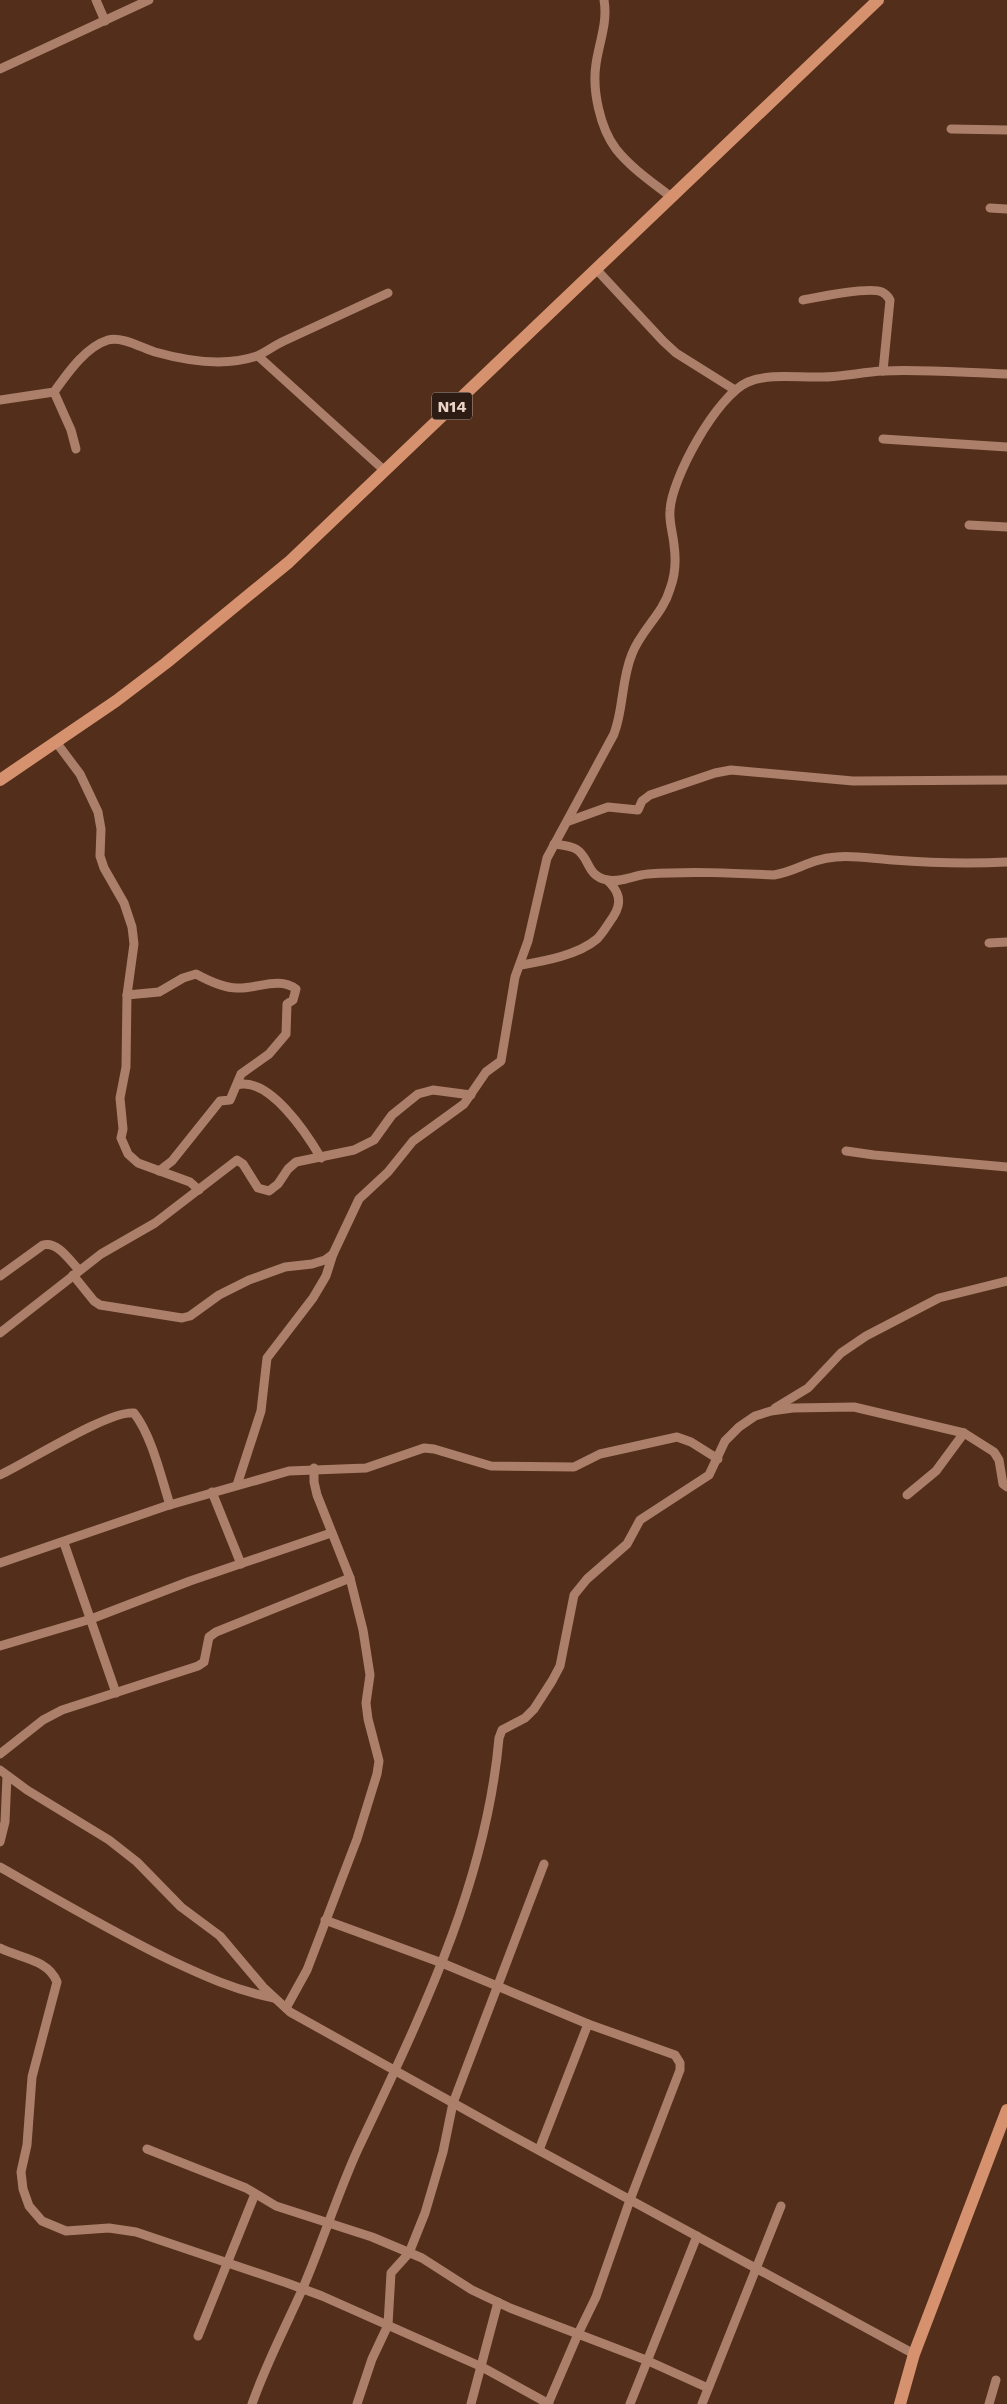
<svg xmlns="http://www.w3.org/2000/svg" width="1007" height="2404" font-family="'Work Sans',sans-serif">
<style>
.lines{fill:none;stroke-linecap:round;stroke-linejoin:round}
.minor{stroke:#ab7f69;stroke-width:9}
.major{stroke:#d6926f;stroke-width:12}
.labels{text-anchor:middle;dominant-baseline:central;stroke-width:5;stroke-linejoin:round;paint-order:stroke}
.shield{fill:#2d1c13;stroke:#b39d92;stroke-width:1}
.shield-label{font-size:16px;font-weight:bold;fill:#ecd4c8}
</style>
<rect width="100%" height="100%" fill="#532e1a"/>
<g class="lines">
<g class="minor">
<polyline points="96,0 105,21"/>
<path d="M604,0C608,22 599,43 596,64C592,90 600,128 616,149C631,168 652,182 671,197"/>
<polyline points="0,69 149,0"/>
<polyline points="951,129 1007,130"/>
<polyline points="990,208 1007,209"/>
<polyline points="596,269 663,341 676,353 735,390"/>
<path d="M803,300C818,297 870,286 882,292C886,294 888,296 890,300L883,371"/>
<polyline points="258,356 385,471"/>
<polyline points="54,392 71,430 76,449"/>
<path d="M0,400L54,392C67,374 85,347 108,340C122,336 142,348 155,352C187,361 225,367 257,356C266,352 275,345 284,341C318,325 353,309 388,293"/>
<polyline points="883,439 1007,447"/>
<polyline points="969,525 1007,527"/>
<polyline points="56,742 80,774 98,812 101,829 100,856 104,868 124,903 132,927 134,944 127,995 126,1067 120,1098 123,1129 121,1138 128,1154 138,1163 190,1182 199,1190"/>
<polyline points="569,821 608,807 638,810 642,801 650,795 715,773 731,770 853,781 1007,780"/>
<path d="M554,844C561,845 571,846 576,849C590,857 586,876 607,880C621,883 634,875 648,874C690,871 733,873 774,875C798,871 809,859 836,857C854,855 874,859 893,860C931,863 969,864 1007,862"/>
<polyline points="989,943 1007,942"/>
<path d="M521,965C545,961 578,955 597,939C603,933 608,924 613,917C623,902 619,891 607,880"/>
<path d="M127,995L159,992L183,978L196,974C207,980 224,988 237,988C257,989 279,976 296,989L293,1000L287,1004L286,1034L269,1054L241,1074L230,1100L220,1101L172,1161L159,1171"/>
<path d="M237,1085C269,1076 307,1134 321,1158"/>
<polyline points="846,1151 874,1155 1007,1167"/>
<polyline points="73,1275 94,1301 100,1305 182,1318 190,1316 219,1295 249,1280 285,1267 312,1264 325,1260 333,1254"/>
<path d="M0,1276L43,1245C58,1241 70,1261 79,1270"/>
<polyline points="0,1333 101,1254 155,1223 237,1160 243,1164 258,1188 269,1191 278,1184 288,1169 296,1162 354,1150 374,1140 392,1115 418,1094 433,1090 471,1095"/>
<polyline points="775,1408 808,1388 841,1353 866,1336 939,1298 1007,1281"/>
<path d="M0,1475C28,1462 109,1410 134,1413C152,1436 161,1477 170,1505"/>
<path d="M237,1485L261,1411L267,1358L313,1298L326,1276L333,1254L359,1199L388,1172L413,1141L464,1104L486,1072L501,1061L515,977L528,941L547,858L614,734C624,708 621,680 632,654C641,630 663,614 670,589C675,576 676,559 674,545C673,533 669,523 670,511C671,479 717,395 748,382C770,373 799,378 822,377C843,377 862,372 883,371C924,369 966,373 1007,374"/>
<polyline points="212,1492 241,1564"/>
<polyline points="907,1495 936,1471 964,1433"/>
<polyline points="64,1543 116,1693"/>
<polyline points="0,1563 166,1506 289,1471 366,1468 424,1448 434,1449 491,1466 574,1467 600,1454 677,1437 691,1442 718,1459"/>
<polyline points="0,1646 91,1619 190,1581 331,1533"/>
<polyline points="0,1754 43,1720 62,1710 198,1666 204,1662 209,1637 216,1632 350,1578"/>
<polyline points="0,1770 27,1790 109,1840 137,1862 181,1907 220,1936 263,1987 290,2012 507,2133 914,2354"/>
<polyline points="0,1842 5,1822 7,1776"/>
<path d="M0,1867C56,1899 112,1932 170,1960C204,1976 237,1991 274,1998"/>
<polyline points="325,1920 442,1963 588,2024 675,2055 680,2063 680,2070 630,2200 596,2297 578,2334 548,2404"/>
<path d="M0,1948C19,1958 48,1959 57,1982L32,2077L27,2145L21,2172L23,2189L29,2206L42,2221L66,2231L109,2228L136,2232L287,2283L322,2296L482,2367L549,2404"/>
<polyline points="286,2008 307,1970 357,1839 377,1774 379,1761 368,1719 366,1703 370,1675 363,1630 350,1578 317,1495 314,1482 314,1468"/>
<polyline points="147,2149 246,2188 276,2206 372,2237 422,2258 472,2290 510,2308 646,2360 708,2388"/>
<polyline points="539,2150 588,2024"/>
<polyline points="198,2336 255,2194"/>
<path d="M252,2404C266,2364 285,2328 302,2290C322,2244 337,2195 358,2149C420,2017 486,1885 499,1738L502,1730L525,1718L534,1709L552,1681L560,1666L574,1595L587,1579L627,1544L640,1520L709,1475L725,1441L739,1427L755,1416L771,1411L793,1408L854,1407L964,1433L994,1452L999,1460L1003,1484L1007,1487"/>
<polyline points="357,2404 372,2359 388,2325 391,2273 409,2253 425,2213 443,2152 453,2103 544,1864"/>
<polyline points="471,2404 498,2302"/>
<polyline points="630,2404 697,2236"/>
<polyline points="702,2404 781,2206"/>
<polyline points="989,2404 996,2380"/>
</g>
<g class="major">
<polyline points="0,780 116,701 166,663 289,562 878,0"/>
<polyline points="900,2404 914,2354 1007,2110"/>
</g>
</g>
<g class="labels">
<rect class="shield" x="432" y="392.5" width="40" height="27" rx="4"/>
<g class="shield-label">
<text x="452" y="406">N14</text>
</g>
</g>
</svg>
